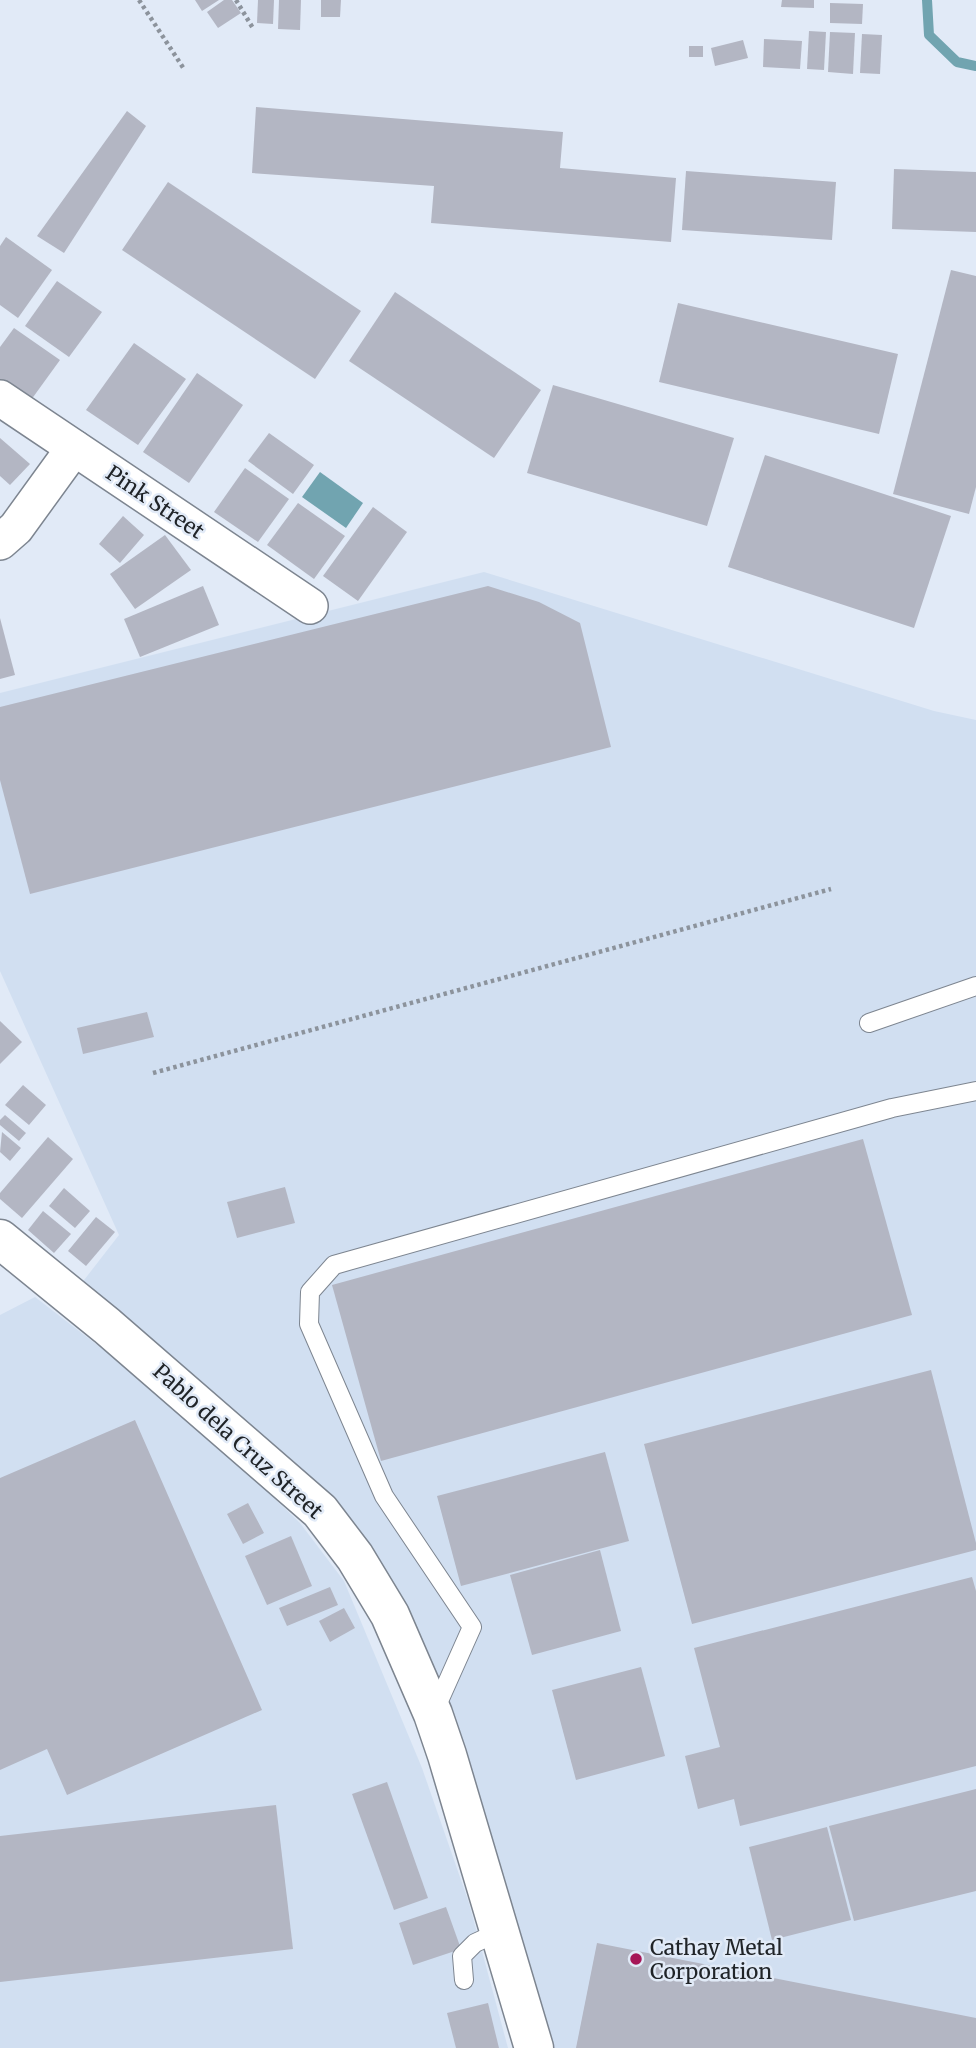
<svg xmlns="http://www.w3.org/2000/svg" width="976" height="2048" font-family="Merriweather,serif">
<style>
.built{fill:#d1dff1}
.water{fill:#71a4b0}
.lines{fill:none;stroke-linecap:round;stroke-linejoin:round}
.stream{stroke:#71a4b0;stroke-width:10}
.building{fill:#b3b6c3}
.service-casing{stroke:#7d8590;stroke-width:20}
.minor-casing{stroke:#7d8590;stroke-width:38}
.tertiary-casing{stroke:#7d8590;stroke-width:41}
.path{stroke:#8c939c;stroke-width:4.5;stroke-dasharray:3.5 3.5;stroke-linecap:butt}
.service{stroke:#fff;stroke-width:18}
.minor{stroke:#fff;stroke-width:35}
.tertiary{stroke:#fff;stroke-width:38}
.poi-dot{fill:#a61657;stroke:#e1eaf7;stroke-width:2.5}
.labels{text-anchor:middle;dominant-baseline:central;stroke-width:5;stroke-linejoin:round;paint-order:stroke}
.street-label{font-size:21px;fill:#202428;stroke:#e1eaf7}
.poi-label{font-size:21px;fill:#202428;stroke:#e1eaf7;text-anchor:start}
</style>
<rect width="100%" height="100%" fill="#e1eaf7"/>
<g class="built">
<polygon points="484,572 934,711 976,720 976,2048 545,2048 400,1609 81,1284 119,1235 0,971 0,693"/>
<polygon points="35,1297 184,1412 300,1523 344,1581 422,1768 469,1903 508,2048 0,2048 0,1315"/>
</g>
<polygon class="water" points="320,472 363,503 346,528 302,497"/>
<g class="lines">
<polyline class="stream" points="927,0 929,35 957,62 976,66"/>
</g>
<g class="building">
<polygon points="195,0 219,0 202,11"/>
<polygon points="224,0 232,0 241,13 218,28 207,12"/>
<polygon points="258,0 274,0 273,24 257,23"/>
<polygon points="279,0 301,0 300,30 278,29"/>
<polygon points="321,0 341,0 340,17 321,17"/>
<polygon points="782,0 814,0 814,8 781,7"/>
<polygon points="830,3 863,4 862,24 830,23"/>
<polygon points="809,31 826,32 824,70 807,69"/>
<polygon points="830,32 855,33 853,74 828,72"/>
<polygon points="862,34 882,35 880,74 860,73"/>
<polygon points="764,39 802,41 800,69 763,67"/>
<polygon points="743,40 748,58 715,66 711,48"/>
<rect x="689" y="46" width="14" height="11"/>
<polygon points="256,107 563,132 560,168 676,178 671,242 431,223 434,186 252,173"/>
<polygon points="127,111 146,126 64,253 37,236"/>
<polygon points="894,169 976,172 976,232 892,229"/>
<polygon points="686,171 836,182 832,240 682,230"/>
<polygon points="168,182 361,311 315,379 122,250"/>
<polygon points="6,237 52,270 18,318 0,305 0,246"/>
<polygon points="951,270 976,276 976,487 969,514 893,494"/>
<polygon points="57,281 102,312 69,357 25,326"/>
<polygon points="395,292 541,390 494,458 349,361"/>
<polygon points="678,303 898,354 879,434 659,382"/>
<polygon points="14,328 60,360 31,400 0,379 0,347"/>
<polygon points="134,343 186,379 138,445 86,410"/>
<polygon points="197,373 243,405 189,483 143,452"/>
<polygon points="553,385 734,438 707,526 527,473"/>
<polygon points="269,433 314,465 293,494 248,461"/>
<polygon points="0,438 30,464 10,485 0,476"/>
<polygon points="765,455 951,516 914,628 728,567"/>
<polygon points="245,468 289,499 258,542 214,512"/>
<polygon points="298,503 345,536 314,579 267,545"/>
<polygon points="373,507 407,532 358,601 323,576"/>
<polygon points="123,516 144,535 120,563 99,544"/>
<polygon points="165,535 191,570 135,609 110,574"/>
<polygon points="203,586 219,625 140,657 124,619"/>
<polygon points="488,586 539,602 580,623 611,747 30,894 0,780 0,707"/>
<polygon points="0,618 15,675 0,679"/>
<polygon points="147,1012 154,1037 83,1054 77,1028"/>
<polygon points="0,1021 22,1042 0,1064"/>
<polygon points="23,1085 46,1105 29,1125 5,1105"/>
<polygon points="5,1115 26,1133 19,1141 0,1125 0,1120"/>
<polygon points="2,1132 21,1148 10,1161 0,1152"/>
<polygon points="48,1137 73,1159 22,1218 0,1199 0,1193"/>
<polygon points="863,1139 912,1315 381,1461 332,1285"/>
<polygon points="285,1187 295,1223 237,1238 227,1202"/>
<polygon points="64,1188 90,1211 75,1228 49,1206"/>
<polygon points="43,1211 71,1234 54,1253 28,1230"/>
<polygon points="96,1217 115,1232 86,1266 68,1251"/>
<polygon points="931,1370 976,1543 976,1550 692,1624 644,1444"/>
<polygon points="135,1420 262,1710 67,1795 47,1749 0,1770 0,1478"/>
<polygon points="605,1452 629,1541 461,1586 437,1496"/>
<polygon points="248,1503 264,1533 243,1544 227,1514"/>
<polygon points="291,1536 312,1586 267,1605 245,1556"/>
<polygon points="600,1550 621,1631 532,1655 510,1575"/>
<polygon points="972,1577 976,1591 976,1766 740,1826 734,1799 698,1809 685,1756 720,1747 694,1648"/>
<polygon points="330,1587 338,1605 287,1626 279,1608"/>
<polygon points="344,1608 355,1628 330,1642 319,1621"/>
<polygon points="641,1667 665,1756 576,1780 552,1690"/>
<polygon points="387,1782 428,1898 394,1910 352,1794"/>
<polygon points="976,1789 976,1891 854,1921 829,1826"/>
<polygon points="276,1805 293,1949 0,1982 0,1836"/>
<polygon points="827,1827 851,1920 772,1940 749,1847"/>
<polygon points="446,1907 461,1949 413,1965 399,1923"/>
<polygon points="597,1943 976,2018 976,2048 576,2048"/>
<polygon points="488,2003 499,2048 456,2048 447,2013"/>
</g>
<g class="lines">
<g class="service-casing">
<g id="service">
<polyline points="869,1023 976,986"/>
<polyline points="434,1712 472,1627 384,1496 309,1324 310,1292 334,1265 892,1108 976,1091"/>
<polyline points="464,1980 462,1956 475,1943 501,1931"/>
</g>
</g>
<g class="minor-casing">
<g id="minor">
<polyline points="0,398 310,606"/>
<polyline points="0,542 16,528 74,448"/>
</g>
</g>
<g class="tertiary-casing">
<polyline id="tertiary" points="0,1239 107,1326 320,1511 355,1557 390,1615 433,1714 447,1755 534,2048"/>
</g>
<g class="path">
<polyline points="139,0 184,69"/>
<polyline points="236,0 254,30"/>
<polyline points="153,1073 831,889"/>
</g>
<use href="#service" class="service"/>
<use href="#minor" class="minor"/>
<use href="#tertiary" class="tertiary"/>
</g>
<circle class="poi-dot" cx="636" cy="1959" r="7"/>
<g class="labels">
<g class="street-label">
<text transform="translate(155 502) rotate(34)">Pink Street</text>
<text transform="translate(238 1441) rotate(42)">Pablo dela Cruz Street</text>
</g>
<g class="poi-label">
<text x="650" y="1947">Cathay Metal<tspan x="650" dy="24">Corporation</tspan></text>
</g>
</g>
</svg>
